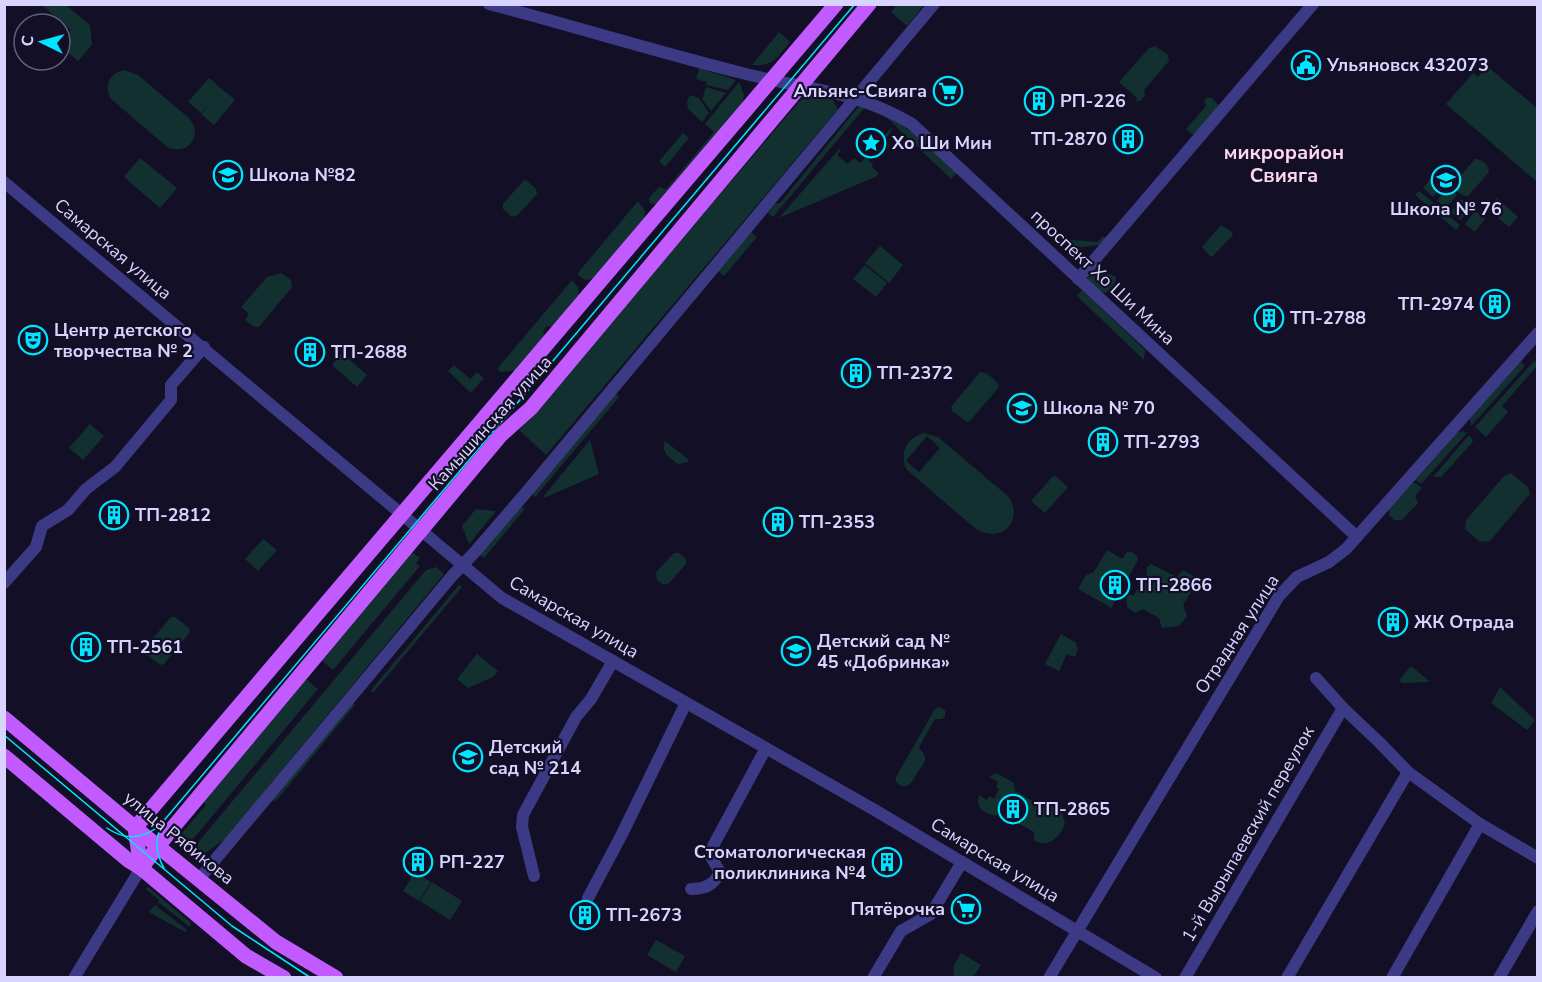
<svg xmlns="http://www.w3.org/2000/svg" width="1542" height="982" font-family="'Nunito Sans',sans-serif">
<style>
.green{fill:#12302f;fill-rule:evenodd}
.lines{fill:none;stroke-linecap:round;stroke-linejoin:round}
.minor{stroke:#3d3a85;stroke-width:12}
.major{stroke:#c25bff;stroke-width:15}
.tram{stroke:#00e5ff;stroke-width:1.5}
.labels{text-anchor:middle;dominant-baseline:central;stroke-width:4.5;stroke-linejoin:round;paint-order:stroke}
.poi-label{font-size:18px;font-weight:bold;fill:#d9d4ff;stroke:#130f26;text-anchor:start}
.street-label{font-size:18px;fill:#d9d4ff;stroke:#130f26}
.neighbourhood-label{font-size:20px;font-weight:bold;fill:#ffd6f0;stroke:#130f26}
</style>
<rect width="100%" height="100%" fill="#130f26"/>
<g class="green">
<polygon points="897,4 924,4 924,5 907,26 891,12"/>
<polygon points="42,5 66,5 90,25 92,45 78,61 60,46 60,42 71,30"/>
<path d="M779,32L790,42C777,58 774,66 752,65Z"/>
<polygon points="1155,46 1168,55 1169,61 1144,90 1145,95 1142,100 1136,102 1137,98 1119,82 1149,48"/>
<polygon points="1487,66 1537,108 1537,182 1446,104 1473,73 1478,77"/>
<polygon points="699,68 736,80 728,90 706,85 707,82 696,79"/>
<path d="M124,70L138,75L190,119L194,126L195,135C191,148 180,153 167,147L111,99C104,86 109,73 124,70Z"/>
<polygon points="209,78 235,100 214,125 201,114 213,100 201,113 188,102"/>
<polygon points="739,82 744,95 743,103 658,204 650,204 649,198 659,187 666,189 714,132 705,124"/>
<polygon points="706,87 726,93 711,111 702,99"/>
<polygon points="815,94 832,99 838,109 546,455 519,430 799,102 808,95"/>
<polygon points="690,95 699,98 709,113 702,122 688,109 687,102"/>
<polygon points="1207,98 1212,98 1219,106 1195,136 1186,129 1206,106 1204,100"/>
<polygon points="859,106 866,106 773,217 768,213 775,204 780,203"/>
<polygon points="882,113 912,132 957,173 951,179"/>
<polygon points="891,128 892,129 886,139 868,160 873,165 872,167 879,174 875,177 779,218 839,149 841,150 837,155 848,164 854,158 860,163"/>
<polygon points="683,133 689,138 665,167 659,161"/>
<polygon points="140,158 177,188 160,208 124,177"/>
<path d="M1475,159C1482,159 1489,165 1489,172L1468,196C1462,197 1455,191 1453,185Z"/>
<polygon points="1433,176 1443,185 1433,197 1423,188"/>
<polygon points="524,180 527,181 536,189 537,194 518,215 512,217 503,209 503,204"/>
<polygon points="1447,187 1457,195 1446,208 1437,201"/>
<polygon points="1419,191 1460,225 1456,230 1415,195"/>
<polygon points="1497,198 1518,217 1509,227 1488,209"/>
<polygon points="1461,199 1471,208 1460,220 1451,212"/>
<path d="M638,201L645,211L644,219L593,279C585,281 583,279 577,274Z"/>
<polygon points="1475,211 1485,219 1475,232 1465,224"/>
<polygon points="1221,225 1231,231 1233,235 1213,256 1210,256 1202,247"/>
<polygon points="1052,230 1061,239 1098,242 1102,237 1106,237 1102,245 1068,248"/>
<polygon points="751,232 757,237 724,276 718,271"/>
<polygon points="880,246 903,265 889,283 865,263"/>
<polygon points="865,265 887,283 876,297 853,279"/>
<polygon points="1092,267 1116,277 1116,282 1107,292 1103,293 1087,281"/>
<polygon points="281,273 291,280 292,287 259,327 254,327 245,320 249,314 241,307 267,277"/>
<polygon points="572,280 578,287 579,295 553,327 547,326 543,332 545,336 517,370 501,372 497,369"/>
<polygon points="1082,290 1145,350 1144,360 1077,296"/>
<polygon points="342,353 367,375 357,387 332,365"/>
<polygon points="1535,360 1537,366 1502,406 1508,412 1486,437 1475,427"/>
<polygon points="1520,361 1525,366 1471,426 1470,418"/>
<polygon points="454,365 470,379 477,372 484,378 471,393 448,371"/>
<path d="M980,372C987,372 997,380 999,387L970,421L967,422L952,411L951,407Z"/>
<polygon points="615,393 619,397 535,497 530,493"/>
<polygon points="90,424 104,436 83,460 69,448"/>
<polygon points="1463,431 1467,433 1421,484 1416,480 1457,433"/>
<path d="M924,433L938,437L1009,497C1024,522 1001,544 976,529L906,469C900,452 906,438 924,433ZM927,436L940,448L919,472L906,461Z"/>
<polygon points="1469,435 1473,440 1472,443 1441,477 1433,477"/>
<polygon points="590,440 599,474 544,498 543,497"/>
<path d="M665,441L689,460L688,462L678,464C669,457 661,453 665,441Z"/>
<polygon points="1511,473 1528,487 1530,494 1490,541 1480,542 1465,529 1466,520 1504,476"/>
<polygon points="1054,475 1068,487 1045,513 1031,501"/>
<polygon points="1413,483 1416,483 1422,488 1415,496 1418,503 1402,520 1394,520 1389,515 1389,509"/>
<polygon points="519,505 525,509 484,558 478,554"/>
<polygon points="476,509 496,511 469,544 462,526"/>
<polygon points="263,539 277,550 258,571 245,559"/>
<polygon points="409,550 420,558 416,563 420,566 333,670 319,658"/>
<path d="M1107,550L1122,559L1127,552C1132,551 1137,554 1138,560L1128,578H1125L1112,571L1104,584L1109,587L1108,592L1115,598L1112,608L1078,589L1086,575L1094,572Z"/>
<polygon points="674,553 679,553 686,559 686,564 669,583 664,585 657,580 656,572"/>
<polygon points="1151,564 1177,577 1183,570 1199,579 1183,605 1187,616 1179,626 1162,628 1159,618 1143,609 1135,613 1127,607 1126,598 1129,595 1134,595 1147,574 1147,567"/>
<polygon points="436,567 444,574 225,839 204,854 195,846 426,570"/>
<polygon points="459,585 462,587 373,693 371,690"/>
<polygon points="171,617 175,617 189,628 190,632 164,664 160,665 146,654 144,649"/>
<polygon points="1061,634 1075,642 1078,649 1075,657 1067,654 1059,671 1045,664"/>
<polygon points="477,654 498,671 493,677 468,688 457,679"/>
<polygon points="1411,666 1430,682 1402,683 1399,680"/>
<polygon points="306,679 318,689 193,839 183,838 182,833 206,805 202,800"/>
<polygon points="1500,687 1535,720 1527,730 1491,703"/>
<polygon points="351,702 355,705 275,802 271,799"/>
<path d="M939,707L945,710V716L942,719H935L919,747C921,751 926,755 925,760C924,764 919,770 917,773C912,783 906,792 896,782V777L935,709Z"/>
<path d="M996,773L1014,783L1015,791L1046,809L1053,806L1062,813L1065,824C1060,837 1048,849 1034,840V832L1016,822L1023,811L1019,809L1022,803L1010,796L996,816C985,814 974,807 979,795L987,800L989,796L994,799L999,789L996,787L998,782L989,777Z"/>
<polygon points="415,872 431,882 419,901 403,891"/>
<polygon points="432,882 462,901 450,920 420,901"/>
<polygon points="148,887 191,923 190,927 158,902 159,900 146,889"/>
<polygon points="155,905 187,930 185,932 149,912"/>
<polygon points="656,940 685,956 676,972 647,955"/>
<polygon points="961,953 981,965 973,977 954,977 953,967"/>
</g>
<g class="lines">
<g class="minor">
<path d="M489,4C574,26 657,52 742,73C803,89 856,90 912,124L1357,537"/>
<polyline points="4,182 502,598 873,809 1156,978"/>
<polyline points="1078,279 1313,4"/>
<polyline points="4,583 36,547 42,526 68,510 86,489 115,467 171,400 171,385 204,347"/>
<polyline points="1316,678 1343,708 1379,742 1408,772 1480,824 1538,858"/>
<polyline points="534,876 522,827 523,815 576,717 591,699 613,661"/>
<polyline points="199,879 452,576 474,553 524,495 934,4"/>
<path d="M691,889C705,889 714,885 720,872L711,857L713,846L766,748"/>
<polyline points="588,898 621,836 686,703"/>
<polyline points="74,978 141,868"/>
<polyline points="873,978 901,931 931,914 962,862"/>
<polyline points="1049,978 1279,596 1297,577 1329,562 1346,549 1538,333"/>
<polyline points="1185,978 1343,708"/>
<polyline points="1287,978 1408,772"/>
<polyline points="1392,978 1480,824"/>
<polyline points="1499,978 1538,911"/>
</g>
<g class="major">
<polyline points="4,718 139,831 276,942 336,978"/>
<polyline points="4,756 128,860 141,868 246,956 284,978"/>
<polyline points="141,868 170,831 448,498 501,435 531,408 869,4"/>
<polyline points="141,868 135,828 836,4"/>
</g>
<g class="tram">
<polyline points="4,735 232,926 311,978"/>
<path d="M163,822C155,837 155,853 164,868"/>
<path d="M107,828C125,841 145,839 161,824L855,4"/>
</g>
</g>
<defs>
<g id="civic-ring" transform="scale(1.5)"><circle r="9.5" fill="#130f26" stroke="#00e5ff" stroke-width="1.5"/><path d="M-.6-6.5H3V-4.5H.6V-3L4-1V1h2V6H-6V1h2V-1L-.6-3ZM-1.2 2.5V6h2.4V2.5Z" fill="#00e5ff"/></g>
<g id="supermarket-ring" transform="scale(1.5)"><circle r="9.5" fill="#130f26" stroke="#00e5ff" stroke-width="1.5"/><path d="M-6-5.5h2.5l.6 2H6L4.5 2H-2.5L-4.4-4H-6ZM-1.5 3.2a1.3 1.3 0 1 0 .1 0ZM3 3.2a1.3 1.3 0 1 0 .1 0Z" fill="#00e5ff"/></g>
<g id="building-ring" transform="scale(1.5)"><circle r="9.5" fill="#130f26" stroke="#00e5ff" stroke-width="1.5"/><path d="M-4-6H4V6H1V3H-1V6H-4ZM-2.5-4.3h1.7v1.8h-1.7ZM.8-4.3h1.7v1.8H.8ZM-2.5-1h1.7V.8h-1.7ZM.8-1h1.7V.8H.8Z" fill="#00e5ff"/></g>
<g id="sight-ring" transform="scale(1.5)"><circle r="9.5" fill="#130f26" stroke="#00e5ff" stroke-width="1.5"/><path d="M0-6L1.8-2.2L6-1.7L2.9 1.2L3.7 5.4L0 3.3L-3.7 5.4L-2.9 1.2L-6-1.7L-1.8-2.2Z" fill="#00e5ff"/></g>
<g id="school-ring" transform="scale(1.5)"><circle r="9.5" fill="#130f26" stroke="#00e5ff" stroke-width="1.5"/><path d="M0-5L7-2L0 1L-7-2ZM-4 1L0 2.5L4 1V4Q0 6-4 4Z" fill="#00e5ff"/></g>
<g id="theatre-ring" transform="scale(1.5)"><circle r="9.5" fill="#130f26" stroke="#00e5ff" stroke-width="1.5"/><path d="M-5-5.5Q0-4 5-5.5V0Q5 5 0 6Q-5 5-5 0ZM-3.3-2.5H-1v1.5H-3.3ZM1-2.5H3.3v1.5H1ZM-2.8 1Q0 5.5 2.8 1Z" fill="#00e5ff"/></g>
</defs>
<g fill-rule="evenodd">
<use href="#civic-ring" x="1306" y="65"/>
<use href="#supermarket-ring" x="948" y="91"/>
<use href="#building-ring" x="1039" y="101"/>
<use href="#building-ring" x="1128" y="139"/>
<use href="#sight-ring" x="871" y="143"/>
<use href="#school-ring" x="228" y="175"/>
<use href="#school-ring" x="1446" y="180"/>
<use href="#building-ring" x="1495" y="304"/>
<use href="#building-ring" x="1269" y="318"/>
<use href="#theatre-ring" x="33" y="340"/>
<use href="#building-ring" x="310" y="352"/>
<use href="#building-ring" x="856" y="373"/>
<use href="#school-ring" x="1022" y="408"/>
<use href="#building-ring" x="1103" y="442"/>
<use href="#building-ring" x="114" y="515"/>
<use href="#building-ring" x="778" y="522"/>
<use href="#building-ring" x="1115" y="585"/>
<use href="#building-ring" x="1393" y="622"/>
<use href="#building-ring" x="86" y="647"/>
<use href="#school-ring" x="796" y="651"/>
<use href="#school-ring" x="468" y="757"/>
<use href="#building-ring" x="1013" y="809"/>
<use href="#building-ring" x="418" y="862"/>
<use href="#building-ring" x="887" y="862"/>
<use href="#supermarket-ring" x="966" y="909"/>
<use href="#building-ring" x="585" y="915"/>
</g>
<g class="labels">
<g class="poi-label">
<text x="1327" y="65">Ульяновск 432073</text>
<text x="927" y="91" text-anchor="end">Альянс-Свияга</text>
<text x="1060" y="101">РП-226</text>
<text x="1107" y="139" text-anchor="end">ТП-2870</text>
<text x="892" y="143">Хо Ши Мин</text>
<text x="249" y="175">Школа №82</text>
<text x="1446" y="209" text-anchor="middle">Школа № 76</text>
<text x="1474" y="304" text-anchor="end">ТП-2974</text>
<text x="1290" y="318">ТП-2788</text>
<text x="54" y="330">Центр детского<tspan x="54" dy="21">творчества № 2</tspan></text>
<text x="331" y="352">ТП-2688</text>
<text x="877" y="373">ТП-2372</text>
<text x="1043" y="408">Школа № 70</text>
<text x="1124" y="442">ТП-2793</text>
<text x="135" y="515">ТП-2812</text>
<text x="799" y="522">ТП-2353</text>
<text x="1136" y="585">ТП-2866</text>
<text x="1414" y="622">ЖК Отрада</text>
<text x="817" y="641">Детский сад №<tspan x="817" dy="21">45 «Добринка»</tspan></text>
<text x="107" y="647">ТП-2561</text>
<text x="489" y="747">Детский<tspan x="489" dy="21">сад № 214</tspan></text>
<text x="1034" y="809">ТП-2865</text>
<text x="866" y="852" text-anchor="end">Стоматологическая<tspan x="866" dy="21">поликлиника №4</tspan></text>
<text x="439" y="862">РП-227</text>
<text x="945" y="909" text-anchor="end">Пятёрочка</text>
<text x="606" y="915">ТП-2673</text>
</g>
<g class="street-label">
<text transform="translate(113 249) rotate(40)">Самарская улица</text>
<text transform="translate(1103 277) rotate(43)">проспект Хо Ши Мина</text>
<text transform="translate(490 423) rotate(-48)">Камышинская улица</text>
<text transform="translate(574 617) rotate(30)">Самарская улица</text>
<text transform="translate(1237 634) rotate(-57)">Отрадная улица</text>
<text transform="translate(1248 834) rotate(-60)">1-й Вырыпаевский переулок</text>
<text transform="translate(179 838) rotate(39)">улица Рябикова</text>
<text transform="translate(995 860) rotate(31)">Самарская улица</text>
</g>
<g class="neighbourhood-label">
<text x="1284" y="152">микрорайон<tspan x="1284" dy="23">Свияга</tspan></text>
</g>
</g>
<rect width="1542" height="982" fill="none" stroke="#d9d4ff" stroke-width="12"/>
<g transform="translate(42 42) rotate(275)"><circle r="28" fill="#130f26" stroke="#625e7d" stroke-width="1.5"/>
<path d="M0-4.5L10 22L0 15L-10 22Z" fill="#00e5ff"/>
<text y="-9" font-size="16" font-weight="bold" text-anchor="middle" fill="#d9d4ff">С</text>
</g>
</svg>
